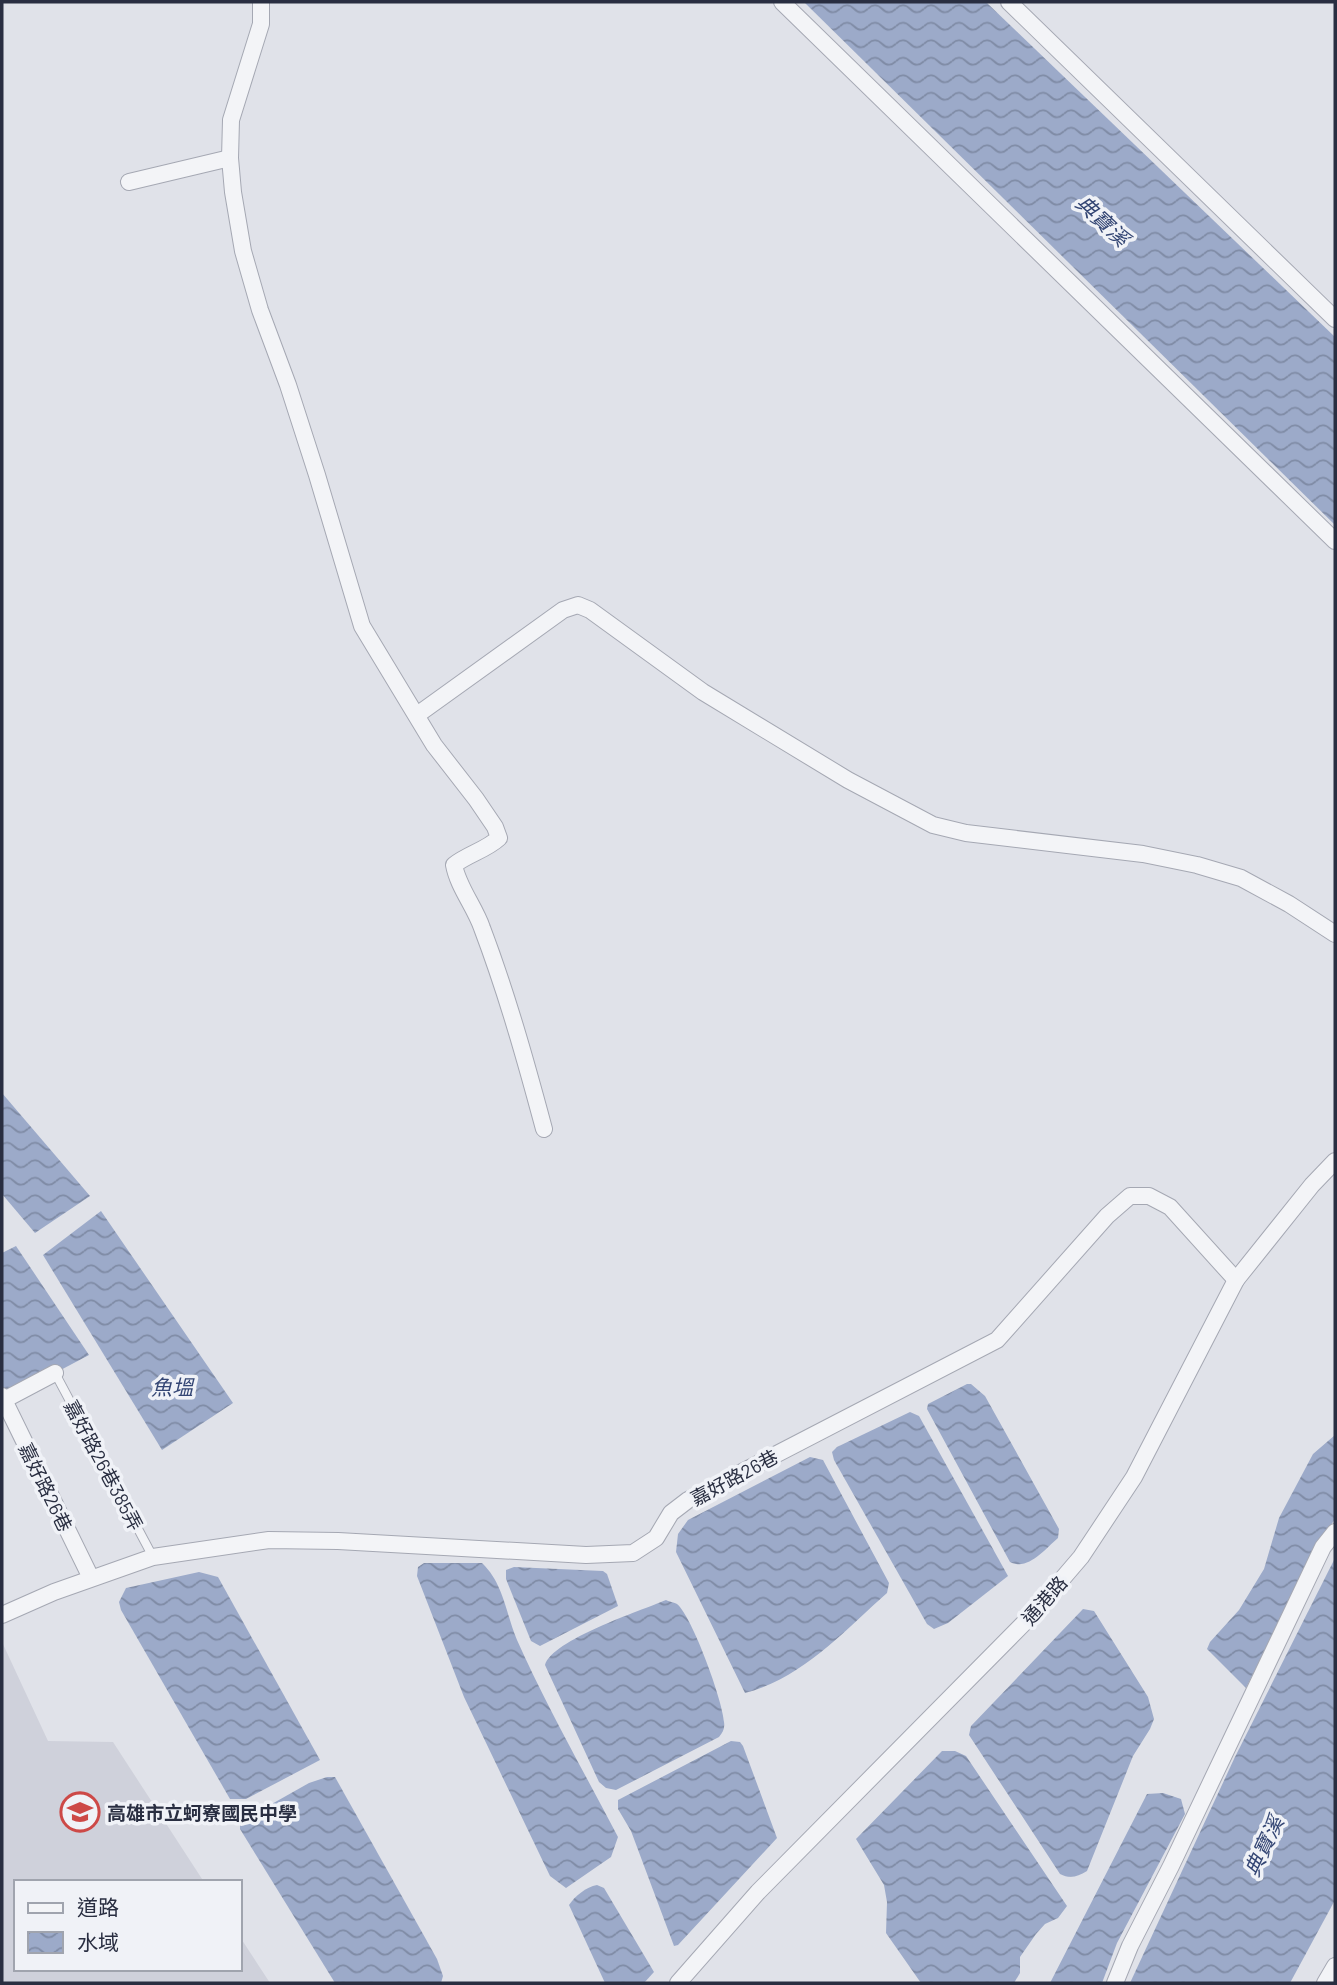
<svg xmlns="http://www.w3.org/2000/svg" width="1337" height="1985" font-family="Barlow,'Noto Sans TC',sans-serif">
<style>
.built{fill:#cfd1db}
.water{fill:url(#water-waves)}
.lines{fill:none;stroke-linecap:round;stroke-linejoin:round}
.lane-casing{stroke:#a5a8b3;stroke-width:10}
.street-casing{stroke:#a5a8b3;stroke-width:18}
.lane{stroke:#f3f4f7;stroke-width:8}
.street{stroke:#f3f4f7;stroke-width:16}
.labels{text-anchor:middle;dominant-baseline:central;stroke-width:7;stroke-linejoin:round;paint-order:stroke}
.street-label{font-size:19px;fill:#292e41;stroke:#f0f2f7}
.poi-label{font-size:19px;font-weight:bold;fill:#292e41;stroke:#f0f2f7;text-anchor:start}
.water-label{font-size:21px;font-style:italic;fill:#344674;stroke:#f0f2f7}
</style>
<defs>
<pattern id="water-waves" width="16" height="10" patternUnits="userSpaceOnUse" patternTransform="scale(1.75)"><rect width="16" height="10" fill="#9caac9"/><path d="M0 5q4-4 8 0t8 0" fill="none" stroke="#7f8ba5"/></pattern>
</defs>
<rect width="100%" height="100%" fill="#e0e2e9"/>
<polygon class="built" points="2,1642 48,1741 113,1742 204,1882 16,1882 16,1969 240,1969 240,1937 270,1983 2,1983"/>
<g class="water">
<polygon points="804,2 986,2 1335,337 1335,525"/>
<polygon points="2,1093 90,1196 35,1233 2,1194"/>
<polygon points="101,1211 233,1403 162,1450 43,1255"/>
<polygon points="16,1246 89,1355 4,1400 2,1396 2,1253"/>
<path d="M967,1384H971L985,1396L1059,1529L1058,1538C1044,1550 1028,1571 1010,1562L927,1409L928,1404Z"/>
<polygon points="910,1412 919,1416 1008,1576 948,1623 934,1629 927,1624 834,1460 832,1452 837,1447"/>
<polygon points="1335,1435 1335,1519 1319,1543 1246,1688 1207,1649 1210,1642 1239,1610 1264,1569 1279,1518 1313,1454"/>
<path d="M810,1457L823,1460L889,1583L887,1593C844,1631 803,1678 745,1693L676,1552L678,1534L688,1520Z"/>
<polygon points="1335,1558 1335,1900 1290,1983 1130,1983 1234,1759"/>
<path d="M424,1563H482C504,1584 506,1614 517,1640C547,1707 584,1772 618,1837L611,1857L566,1888L550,1876L464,1697L417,1576L418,1567Z"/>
<polygon points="514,1567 603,1571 607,1574 618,1606 540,1646 531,1641 506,1579 506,1570"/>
<polygon points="199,1572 218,1577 320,1760 246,1799 230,1799 121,1610 119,1602 126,1588"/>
<path d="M666,1600C668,1601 675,1603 677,1604C692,1616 723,1701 724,1722C725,1728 723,1732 719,1737L616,1790L606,1788L599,1782L545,1665C552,1640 640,1611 666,1600Z"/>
<path d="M1083,1609L1094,1611L1148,1697L1154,1719L1150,1729L1133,1756L1087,1871C1077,1877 1070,1879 1060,1874L969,1735L971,1726Z"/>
<polygon points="731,1741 740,1742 743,1746 777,1838 678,1945 674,1946 631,1831 618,1809 618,1800"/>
<polygon points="942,1751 955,1751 966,1756 1067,1906 1058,1918 1045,1924 1036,1934 1020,1957 1020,1973 1014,1983 921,1983 886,1933 887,1902 884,1885 856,1839"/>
<polygon points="327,1777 335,1777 437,1959 443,1976 441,1983 335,1983 240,1829 240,1822 309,1783"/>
<polygon points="1163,1793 1181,1799 1185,1814 1117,1943 1102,1983 1050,1983 1147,1794"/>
<path d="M597,1885L604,1888L654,1972L644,1983H605L569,1905C575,1896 586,1887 597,1885Z"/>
</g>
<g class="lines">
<g class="lane-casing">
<polyline id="lane" points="55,1373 153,1557"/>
</g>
<g class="street-casing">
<g id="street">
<path d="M261,2V24L231,120L230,158L233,192L243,251L260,310L288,385L317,475L362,626L434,745L476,799L495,827L499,838C486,850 468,854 454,865C458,887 475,907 482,928C507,994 526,1062 544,1129"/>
<polyline points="782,2 1335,541"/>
<polyline points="1009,2 1335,319"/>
<polyline points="129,182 230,158"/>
<polyline points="417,715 563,610 578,605 590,610 703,692 848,780 933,825 966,833 1143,854 1197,865 1241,878 1289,904 1335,934"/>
<polyline points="2,1396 91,1578"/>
<polyline points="4,1400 55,1373"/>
<polyline points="2,1615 54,1592 153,1557 269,1540 338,1541 586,1555 633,1553 656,1538 671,1513 688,1500 997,1340 1107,1216 1130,1196 1149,1196 1170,1207 1236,1280"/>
<polyline points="678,1983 758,1892 1027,1620 1081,1557 1134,1477 1236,1280 1312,1185 1335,1161"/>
<polyline points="1115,1983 1130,1946 1171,1866 1323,1547 1335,1532"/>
<polyline points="1325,1983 1335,1966"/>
</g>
</g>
<use href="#lane" class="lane"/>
<use href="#street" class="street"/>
</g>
<defs>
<g id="school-ring" transform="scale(2.0125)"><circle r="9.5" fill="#f0f2f7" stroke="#cd4947" stroke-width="1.5"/><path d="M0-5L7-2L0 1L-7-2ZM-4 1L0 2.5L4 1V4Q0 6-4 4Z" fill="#cd4947"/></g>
</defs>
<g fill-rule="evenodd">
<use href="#school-ring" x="80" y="1812"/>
</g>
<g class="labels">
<g class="street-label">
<text transform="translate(104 1465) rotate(62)">嘉好路26巷385弄</text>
<text transform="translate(734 1477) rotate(-28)">嘉好路26巷</text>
<text transform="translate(46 1487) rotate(64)">嘉好路26巷</text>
<text transform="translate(1044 1600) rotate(-49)">通港路</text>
</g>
<g class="poi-label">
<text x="107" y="1812">高雄市立蚵寮國民中學</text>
</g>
<g class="water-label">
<text transform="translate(1103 220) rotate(43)">典寶溪</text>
<text x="172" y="1386">魚塭</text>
<text transform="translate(1263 1846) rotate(-65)">典寶溪</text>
</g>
</g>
<rect width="1337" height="1985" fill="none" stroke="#292e41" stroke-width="7"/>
<rect x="14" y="1880" width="228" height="91" fill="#f0f2f7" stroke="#a0a4ae" stroke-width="2"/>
<rect x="28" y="1903" width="35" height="10" fill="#f3f4f7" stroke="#a0a4ae" stroke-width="2"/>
<text x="77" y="1915" font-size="21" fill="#292e41">道路</text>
<rect x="28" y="1932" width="35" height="21" fill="url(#water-waves)" stroke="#a0a4ae" stroke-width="2"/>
<text x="77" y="1950" font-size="21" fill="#292e41">水域</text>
</svg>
